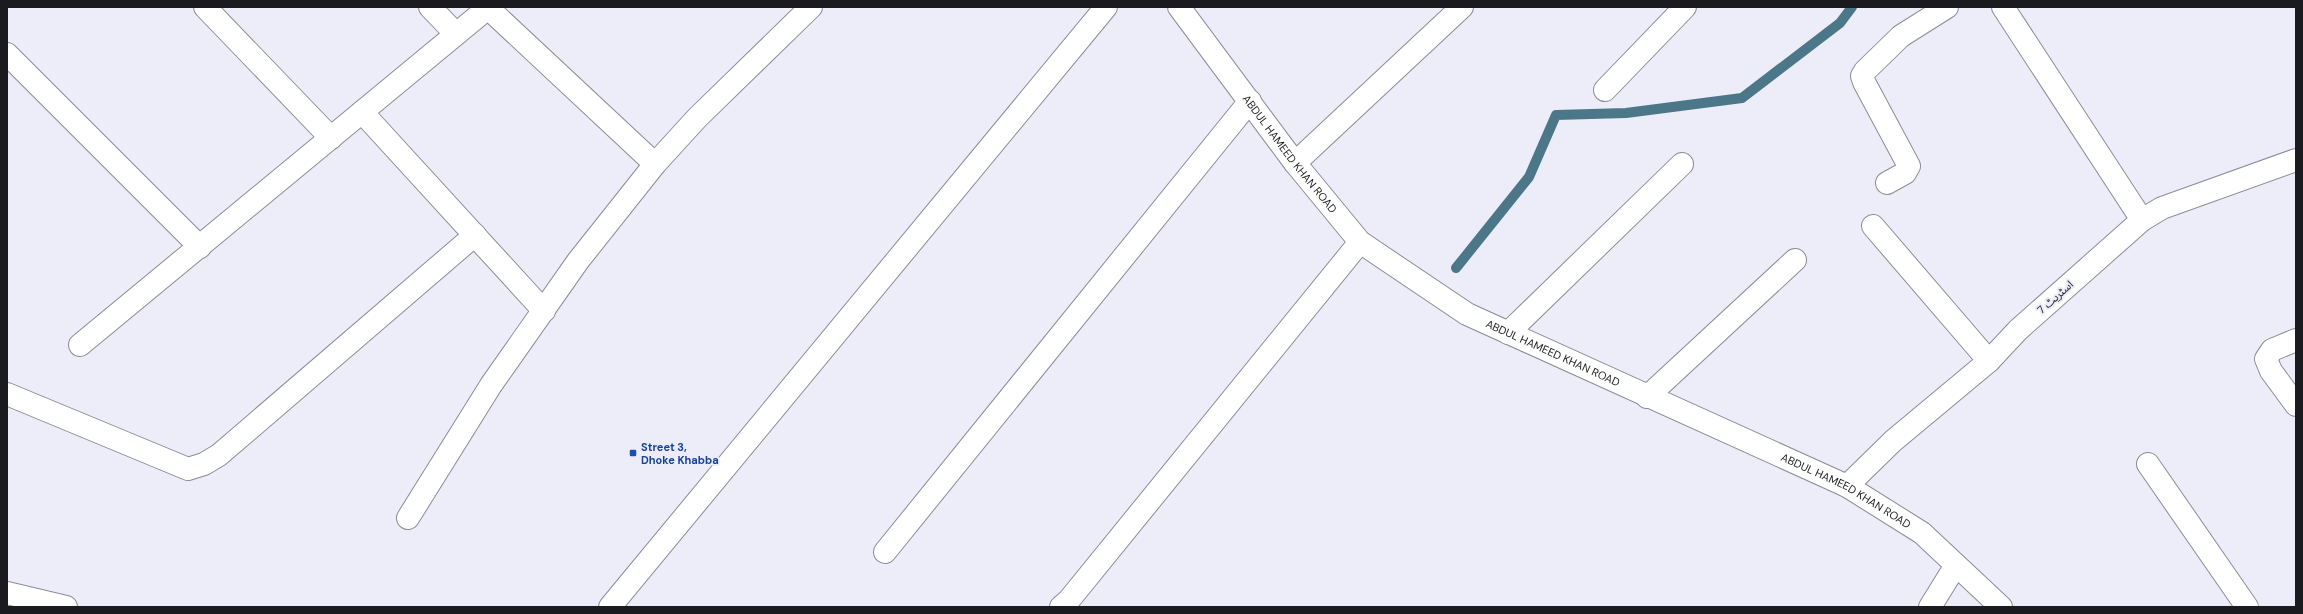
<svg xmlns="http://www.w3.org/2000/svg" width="2303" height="614" font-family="'DM Sans','Noto Sans Arabic',sans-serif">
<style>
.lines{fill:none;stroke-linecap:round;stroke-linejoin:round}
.stream{stroke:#4b7789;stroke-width:10}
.street-casing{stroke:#8b8c95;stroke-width:24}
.secondary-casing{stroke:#8b8c95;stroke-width:24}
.street{stroke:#fff;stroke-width:22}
.secondary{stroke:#fff;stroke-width:22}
.transit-dot{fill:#1a4fb4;stroke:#ecedf8;stroke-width:1.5}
.labels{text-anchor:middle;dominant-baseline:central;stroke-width:4;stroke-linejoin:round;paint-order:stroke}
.street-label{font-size:11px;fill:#1b1b1f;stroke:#ecedf8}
.transit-label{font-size:11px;font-weight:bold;fill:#164399;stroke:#ecedf8;text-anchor:start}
</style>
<rect width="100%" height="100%" fill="#ecedf8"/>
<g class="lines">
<polyline class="stream" points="1456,268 1529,177 1556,115 1626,113 1742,98 1840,23 1852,7"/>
<g class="street-casing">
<g id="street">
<polyline points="205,7 331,138"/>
<polyline points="430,7 456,34"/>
<polyline points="2003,7 2142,220"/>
<polyline points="488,8 655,164"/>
<polyline points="7,54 200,247"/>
<polyline points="1605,90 1685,7"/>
<polyline points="362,112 544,311"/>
<polyline points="1295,163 1462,7"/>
<polyline points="1887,183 1905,173 1909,166 1864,82 1862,76 1865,71 1901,36 1947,7"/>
<polyline points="1873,226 1989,361"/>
<polyline points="1508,333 1682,164"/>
<polyline points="2296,340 2272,350 2266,359 2271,371 2296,405"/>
<polyline points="80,345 489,7"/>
<polyline points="7,394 188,469 204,464 219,455 475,235"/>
<polyline points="1647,397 1795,260"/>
<polyline points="2148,464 2247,607"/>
<polyline points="1847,486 1893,441 1989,361 2018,330 2142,220 2162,208 2296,160"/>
<polyline points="408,518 491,385 578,261 655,164 697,118 811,7"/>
<polyline points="885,552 1250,101"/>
<polyline points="7,593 66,607"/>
<polyline points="610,607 1106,7"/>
<polyline points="1061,607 1069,600 1360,242"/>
<polyline points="1930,607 1956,565"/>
</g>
</g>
<g class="secondary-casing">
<g id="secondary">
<path id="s1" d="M1179,7L1295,163L1360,242L1467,314L1847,486L1922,533L2001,607"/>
</g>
</g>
<use href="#street" class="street"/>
<use href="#secondary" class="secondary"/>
</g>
<rect class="transit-dot" x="629" y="449" width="8" height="8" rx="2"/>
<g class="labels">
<g class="street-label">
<text stroke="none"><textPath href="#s1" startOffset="184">ABDUL HAMEED KHAN ROAD</textPath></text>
<text transform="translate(2055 297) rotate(-42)">اسٹریٹ 7</text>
<text stroke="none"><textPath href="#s1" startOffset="520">ABDUL HAMEED KHAN ROAD</textPath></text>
<text stroke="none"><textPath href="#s1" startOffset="844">ABDUL HAMEED KHAN ROAD</textPath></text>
</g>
<g class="transit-label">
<text x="641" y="447">Street 3,<tspan x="641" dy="13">Dhoke Khabba</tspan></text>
</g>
</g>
<rect width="2303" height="614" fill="none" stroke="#1b1b1f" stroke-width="16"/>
</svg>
